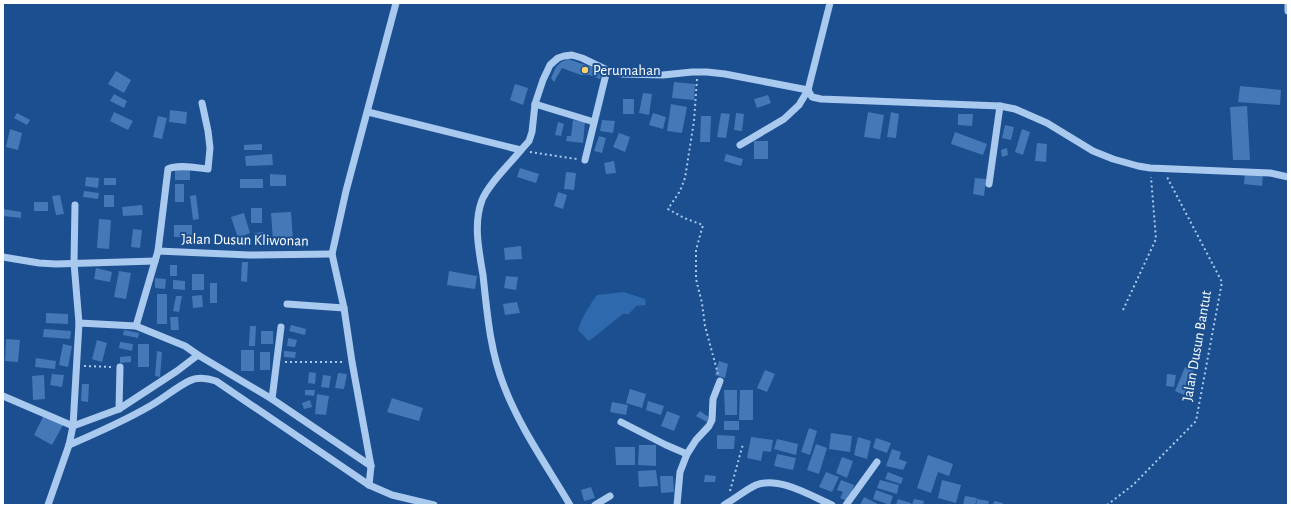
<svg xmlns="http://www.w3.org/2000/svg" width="1291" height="508" font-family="'Alegreya Sans',sans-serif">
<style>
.green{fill:#2e69ad}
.building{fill:#4478b7}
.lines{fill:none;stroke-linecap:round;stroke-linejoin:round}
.path{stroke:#a9c9ee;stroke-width:2;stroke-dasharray:2 3;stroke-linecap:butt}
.minor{stroke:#a9c9ee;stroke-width:7}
.poi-dot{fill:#ffd166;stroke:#1b4f8f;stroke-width:1.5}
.labels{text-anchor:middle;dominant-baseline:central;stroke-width:4;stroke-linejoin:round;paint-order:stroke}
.poi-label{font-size:15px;fill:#fff;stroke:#1b4f8f;text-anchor:start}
.street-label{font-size:15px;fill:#fff;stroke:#1b4f8f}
</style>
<rect width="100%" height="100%" fill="#1b4f8f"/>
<path class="green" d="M624,292L645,299L646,305L636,306L629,314H623L589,341L578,330C582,317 589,306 597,295Z"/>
<g class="building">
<polygon points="568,59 603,71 600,79 589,75 581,75 562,68 554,82 551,78 556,67 561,62"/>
<polygon points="116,71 131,80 124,93 108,84"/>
<polygon points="674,82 695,84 694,100 672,98"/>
<polygon points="515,84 528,88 523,105 510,100"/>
<polygon points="1240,86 1281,90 1280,105 1238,102"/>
<polygon points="643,93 652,94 649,115 639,113"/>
<polygon points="114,94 127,101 124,108 110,101"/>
<polygon points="768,95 771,103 757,108 754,99"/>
<rect x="623" y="99" width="11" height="15"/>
<polygon points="671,104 687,107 682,133 667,131"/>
<polygon points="1247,106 1250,160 1233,160 1230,107"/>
<polygon points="170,110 187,112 186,124 169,122"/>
<polygon points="114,112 133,121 128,130 110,121"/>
<polygon points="868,112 884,115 880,139 864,137"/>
<polygon points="891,112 899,114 896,138 887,137"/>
<polygon points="17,113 30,120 27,125 14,118"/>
<polygon points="653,113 666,117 663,129 649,125"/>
<polygon points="721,113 730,114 726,138 717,137"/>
<polygon points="736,113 744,114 742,131 734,130"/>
<polygon points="958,114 973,114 972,126 958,125"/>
<polygon points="158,116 167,118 162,139 153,137"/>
<polygon points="701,116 711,116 710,142 700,142"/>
<polygon points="573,120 585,122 583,143 566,141 567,136 571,136"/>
<polygon points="602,120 615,121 613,133 600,131"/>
<polygon points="558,122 564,124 561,136 555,135"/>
<polygon points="1005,125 1014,127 1011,140 1002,138"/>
<polygon points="10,129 22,133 18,150 6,147"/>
<polygon points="1022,129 1030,132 1023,155 1015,152"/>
<polygon points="955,132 987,144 983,155 951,144"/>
<polygon points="619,133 630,137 625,152 613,147"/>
<polygon points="599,136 606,138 602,153 594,151"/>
<rect x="754" y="141" width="14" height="18"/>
<polygon points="1037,143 1047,144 1046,162 1035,161"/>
<polygon points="262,144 262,150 244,150 244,145"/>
<polygon points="1007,148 1008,155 1002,157 1001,150"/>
<polygon points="272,154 273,165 246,166 245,156"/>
<polygon points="726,154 743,159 741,166 724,161"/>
<polygon points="614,161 616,173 606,174 604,163"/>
<polygon points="520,168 539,174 536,183 517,177"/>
<rect x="175" y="170" width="15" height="10"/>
<polygon points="566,172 576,173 574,190 564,189"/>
<polygon points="1245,172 1263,174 1262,186 1244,184"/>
<polygon points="270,174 286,175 286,186 270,186"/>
<polygon points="86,177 99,178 98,188 85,186"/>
<rect x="104" y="178" width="12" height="7"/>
<polygon points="975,178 986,179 984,196 973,194"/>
<rect x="240" y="179" width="23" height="9"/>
<rect x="175" y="184" width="9" height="18"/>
<polygon points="84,191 99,193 98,199 83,197"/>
<polygon points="558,192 567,195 563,209 554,206"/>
<polygon points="60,195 64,214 56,215 52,196"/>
<rect x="104" y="195" width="10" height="12"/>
<polygon points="196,195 199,219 193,220 190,196"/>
<rect x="34" y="202" width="14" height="9"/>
<polygon points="142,205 143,215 123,216 122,207"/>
<rect x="251" y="208" width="11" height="15"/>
<polygon points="3,209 21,212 21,218 3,216"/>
<polygon points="291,212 293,240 273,241 271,213"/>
<polygon points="244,213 250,233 238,238 231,217"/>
<polygon points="99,219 111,220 109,249 97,248"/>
<rect x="174" y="225" width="18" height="12"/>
<polygon points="133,229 142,230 140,248 131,247"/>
<polygon points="264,232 265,245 255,245 254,233"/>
<polygon points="521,246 522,259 505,260 504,248"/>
<polygon points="242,262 248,262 247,282 241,281"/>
<rect x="170" y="265" width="7" height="11"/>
<polygon points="96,268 112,272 110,282 94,279"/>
<polygon points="119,271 131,273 126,299 114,297"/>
<polygon points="449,271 477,276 475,289 447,285"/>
<rect x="192" y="274" width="12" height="16"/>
<polygon points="506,276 518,277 516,290 504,288"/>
<polygon points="155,278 166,279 165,289 155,288"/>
<polygon points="173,280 185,281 185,290 173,289"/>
<rect x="210" y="283" width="7" height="20"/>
<rect x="157" y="294" width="10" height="30"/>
<polygon points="202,295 203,307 193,308 192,296"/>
<polygon points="176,296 182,296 179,312 173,311"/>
<polygon points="517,302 520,313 505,315 503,304"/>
<polygon points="46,313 68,314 68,324 46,323"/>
<polygon points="170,317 178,317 179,330 171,330"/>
<polygon points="291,325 306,329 305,335 289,331"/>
<polygon points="250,326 256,326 255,346 249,346"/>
<polygon points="44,329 71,331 70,339 43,337"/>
<polygon points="124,330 139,333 138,338 123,335"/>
<rect x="261" y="331" width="12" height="13"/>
<polygon points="288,338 297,340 295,347 287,346"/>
<polygon points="6,339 20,340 18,362 5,361"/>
<polygon points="97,340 107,343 102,362 92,359"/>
<polygon points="120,342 133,344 132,351 119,348"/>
<polygon points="63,344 72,346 68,367 59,365"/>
<rect x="138" y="344" width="11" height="23"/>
<rect x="241" y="350" width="13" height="21"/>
<polygon points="157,351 162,352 160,377 155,376"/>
<polygon points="284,351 296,352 295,358 284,357"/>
<rect x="260" y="352" width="10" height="18"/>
<polygon points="131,356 131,362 120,363 120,357"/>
<polygon points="36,358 56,361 55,369 35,367"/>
<polygon points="719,361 728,364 725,378 715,375"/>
<polygon points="1185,367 1194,371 1184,395 1175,391"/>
<polygon points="765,370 775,374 767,392 757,388"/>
<polygon points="309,372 316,373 315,384 308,383"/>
<polygon points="338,373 347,374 344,389 335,388"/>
<polygon points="52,374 64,375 62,387 50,385"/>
<polygon points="1167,374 1176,375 1174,387 1166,386"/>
<polygon points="44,375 45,399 33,400 32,376"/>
<polygon points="323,375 331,376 329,388 321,387"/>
<polygon points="82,384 89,384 88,402 81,401"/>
<polygon points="630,389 646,394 642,408 626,403"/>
<polygon points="305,390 315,390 314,396 305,395"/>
<polygon points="724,390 737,390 737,415 725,415"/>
<polygon points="740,390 753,390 753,420 739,420"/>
<polygon points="317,394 329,396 326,415 315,414"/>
<polygon points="392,398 423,408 419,421 387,412"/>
<polygon points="310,400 312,407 304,409 302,403"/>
<polygon points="648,401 664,406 661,415 646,410"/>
<polygon points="612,402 628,405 626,415 610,412"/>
<polygon points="667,411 680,416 674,431 661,426"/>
<polygon points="700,411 710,418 707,422 696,416"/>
<polygon points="44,415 63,425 52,445 34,435"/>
<rect x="724" y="421" width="15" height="9"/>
<polygon points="809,428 817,431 810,455 801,452"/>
<polygon points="831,433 852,436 850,452 829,449"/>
<polygon points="717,435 735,436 734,449 717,449"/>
<polygon points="751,437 773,440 771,452 763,451 761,461 747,458"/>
<polygon points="858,437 871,441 867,459 854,455"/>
<polygon points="876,438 891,443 887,453 873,448"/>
<polygon points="777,439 798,444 796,455 774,449"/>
<polygon points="816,444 827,448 819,474 807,470"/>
<polygon points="639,445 656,445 656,466 638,465"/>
<polygon points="615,447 635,447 635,465 616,465"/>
<polygon points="892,449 901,452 899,459 907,462 903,470 886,466"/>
<polygon points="777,454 796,458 793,470 774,466"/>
<polygon points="928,455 953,464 949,476 938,472 931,493 917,488"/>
<polygon points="842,457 853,461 847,478 836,473"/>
<polygon points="656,470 658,486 639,487 638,471"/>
<polygon points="826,472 839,477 832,492 819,487"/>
<polygon points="888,472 903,478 901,484 885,479"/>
<polygon points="705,475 716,476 715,482 704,482"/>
<polygon points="660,476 673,476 674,492 661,493"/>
<polygon points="841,480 854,485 851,494 849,494 847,501 840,498 843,492 837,490"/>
<polygon points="880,480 899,485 897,494 877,488"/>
<polygon points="942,480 961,485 956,503 938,498"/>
<polygon points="591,487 595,498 584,501 581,490"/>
<polygon points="876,490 893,496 890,505 873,499"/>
<polygon points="965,496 977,498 975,505 963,505"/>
<polygon points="864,497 880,505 860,505"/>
<polygon points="898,499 911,503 911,505 896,505"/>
<polygon points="914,499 924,501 923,505 912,505"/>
<polygon points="977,499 989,501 988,505 976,505"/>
<polygon points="994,501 1003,503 1003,505 993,505"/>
</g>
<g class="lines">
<g class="path">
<polyline points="697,79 694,121 685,178 680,191 668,209 684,218 703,225 696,250 696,279 702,303 705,326 718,374"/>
<polyline points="530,152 577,159"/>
<polyline points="1123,310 1156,239 1151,177"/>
<polyline points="285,362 344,362"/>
<polyline points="84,366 112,367"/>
<polyline points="730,491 743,444"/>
<polyline points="1107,505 1133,485 1196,421 1222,282 1167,177"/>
</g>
<g class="minor">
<polyline points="1288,3 1288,11"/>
<polyline points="808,90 812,97 821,99 1000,106 1015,109 1047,123 1093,151 1113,159 1138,166 1150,168 1270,173 1288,177"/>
<polyline points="535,104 594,122"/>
<path d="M368,112L521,150C509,165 489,183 482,200C473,224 479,251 483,275C487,312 490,351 504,386C520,428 547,466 570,505"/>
<polyline points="740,145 784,119 799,105 808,90 830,3"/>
<polyline points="521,150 529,141 532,132 535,104 543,80 550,65 558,58 564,56 572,55 582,58 607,70 623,74 663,75 692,72 707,72 725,74 808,90"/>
<polyline points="585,160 607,70"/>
<polyline points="989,184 1000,106"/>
<polyline points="75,205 74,263 79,323 73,426 119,409 177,371 198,355 272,399 371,466"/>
<polyline points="158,251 249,255 332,254"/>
<polyline points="3,257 39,263 56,264 155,261"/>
<polyline points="287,304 344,308"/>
<path d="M79,323L136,326L158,251L168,169C178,164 197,168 208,169L210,148L208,131L202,103"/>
<polyline points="136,326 185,346 198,355"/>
<polyline points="3,396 73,426 69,445 48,505"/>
<polyline points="272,399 281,327"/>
<polyline points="119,409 120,367"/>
<polyline points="621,422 666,445 687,454"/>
<path d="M69,445C97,433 124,421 150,406C163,399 175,388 189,381C197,377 207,378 216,381L369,485L392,495L434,505"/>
<polyline points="369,485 371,466 352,362 344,308 332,254 346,191 396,3"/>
<polyline points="595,505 610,496"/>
<polyline points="677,505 680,472 687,454 696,440 709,426 712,420 713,399 720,381"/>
<path d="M724,505C735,499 745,490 756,485C779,476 811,496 832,505"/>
<polyline points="846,505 877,462"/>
</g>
</g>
<circle class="poi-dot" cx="585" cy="70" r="4"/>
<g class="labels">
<g class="poi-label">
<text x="593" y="70">Perumahan</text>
</g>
<g class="street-label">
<text transform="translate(245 240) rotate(1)">Jalan Dusun Kliwonan</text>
<text transform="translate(1197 346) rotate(-80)">Jalan Dusun Bantut</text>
</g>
</g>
<rect width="1291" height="508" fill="none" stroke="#ffffff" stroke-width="8"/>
</svg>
